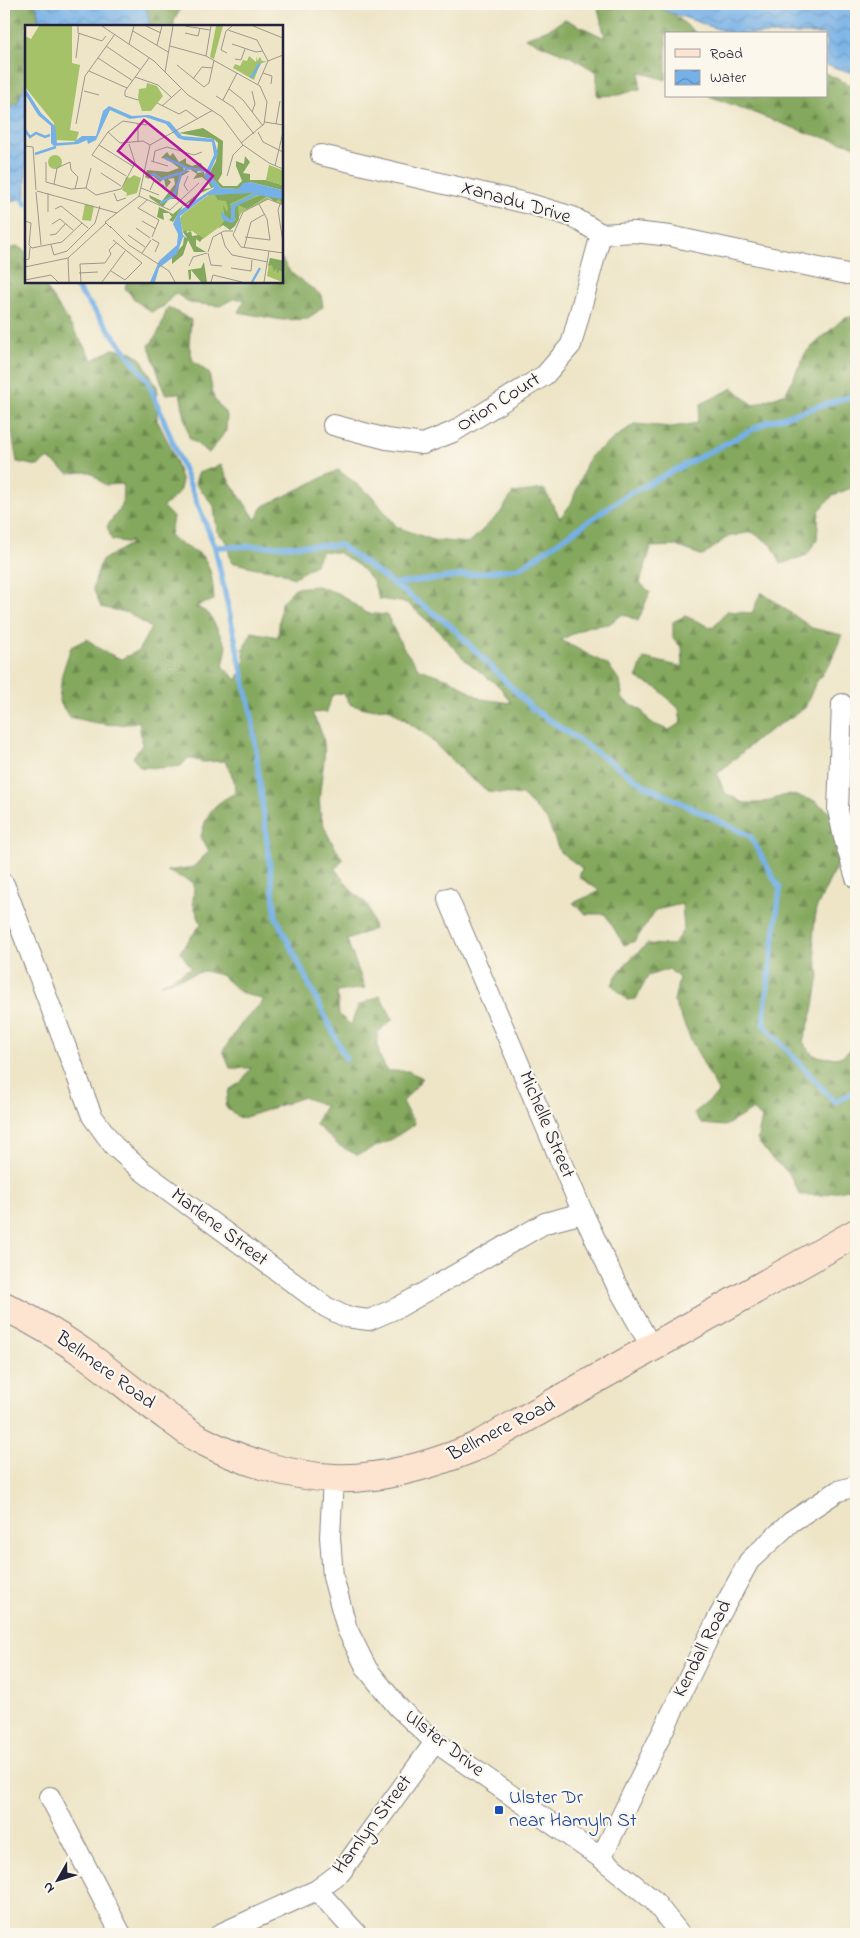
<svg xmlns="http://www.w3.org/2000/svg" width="860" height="1938" font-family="'Indie Flower',sans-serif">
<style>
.forest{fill:url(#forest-firs);stroke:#53654c}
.water{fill:url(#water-waves);stroke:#4c6990}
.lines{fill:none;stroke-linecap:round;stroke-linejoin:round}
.stream{stroke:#75b0e6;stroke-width:5.5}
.street-casing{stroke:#888481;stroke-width:22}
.secondary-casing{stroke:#888481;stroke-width:30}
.street{stroke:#fff;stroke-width:20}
.secondary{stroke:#fde4d1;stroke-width:28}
.transit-dot{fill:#1a4fb4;stroke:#fbf7ec;stroke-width:2}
.labels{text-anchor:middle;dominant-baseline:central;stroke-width:4.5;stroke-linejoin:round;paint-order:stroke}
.street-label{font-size:20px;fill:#22223b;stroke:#fbf7ec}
.transit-label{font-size:20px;fill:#164399;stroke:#fbf7ec;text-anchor:start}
.inset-river{fill:none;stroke:#75b0e6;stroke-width:2.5}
.inset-road{fill:none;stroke:#9c978f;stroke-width:1}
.view{fill:#b5179e;fill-opacity:0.15;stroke:#b5179e;stroke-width:2.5}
.inset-edge{fill:none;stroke:#22223b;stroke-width:2.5}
</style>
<defs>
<pattern id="forest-firs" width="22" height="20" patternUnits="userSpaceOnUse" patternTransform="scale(1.25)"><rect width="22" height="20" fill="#84a85d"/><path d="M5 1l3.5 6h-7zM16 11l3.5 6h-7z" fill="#6c884e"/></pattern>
<pattern id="water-waves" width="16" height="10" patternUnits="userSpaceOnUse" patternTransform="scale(1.25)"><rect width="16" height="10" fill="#75b0e6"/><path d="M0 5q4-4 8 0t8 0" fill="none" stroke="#608fbc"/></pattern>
</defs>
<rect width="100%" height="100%" fill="#fbf7ec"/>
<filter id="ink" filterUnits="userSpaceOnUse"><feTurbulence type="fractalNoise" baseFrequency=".02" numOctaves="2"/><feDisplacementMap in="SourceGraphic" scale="10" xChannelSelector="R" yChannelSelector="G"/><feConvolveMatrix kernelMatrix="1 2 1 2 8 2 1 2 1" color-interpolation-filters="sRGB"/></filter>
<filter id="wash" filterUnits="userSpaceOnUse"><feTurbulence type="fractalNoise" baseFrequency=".0096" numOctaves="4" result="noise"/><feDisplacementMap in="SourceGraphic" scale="20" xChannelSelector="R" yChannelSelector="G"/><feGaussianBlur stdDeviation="1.12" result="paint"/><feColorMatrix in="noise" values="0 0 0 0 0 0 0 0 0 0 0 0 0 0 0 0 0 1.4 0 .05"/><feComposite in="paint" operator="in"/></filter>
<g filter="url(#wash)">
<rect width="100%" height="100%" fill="#eee5c7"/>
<g class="forest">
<polygon points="4,4 36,4 40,26 26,26 26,82 17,104 4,108"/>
<polygon points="117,4 183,4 174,21 174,26 121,26"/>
<polygon points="597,4 662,4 697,34 666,34 666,80 640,72 640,89 619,95 597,96 597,72 571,57 525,38 551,28 565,19 605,38"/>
<polygon points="826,73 856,88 856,146 807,133 709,96 826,96"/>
<path d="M17,246L26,252V281H42L93,360L113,349L132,352L142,360L157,387V420L170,446L182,481L179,493L163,507L173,517L170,535C180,545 185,546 197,552C212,560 213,586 214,600L196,606L209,614L227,647L223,667L237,680L245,662L243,649L252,632L278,637L281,603L295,588L317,586L340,594L366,613L387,615L402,646L419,669L452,680L481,699L511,703L500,687L465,660L438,630L407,603L379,599L373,581L359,566L339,553L322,551L315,565L293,578L279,571L256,568L231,562L227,542L217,532L214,506L195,483L198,473L221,465C230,485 244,501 256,520L262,507L338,470L372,496L397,527L433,540L469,543L500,513L513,493L544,489L560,518L571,504L589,457L634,424L672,427L697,423L701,404L733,388L753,405L786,393L806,352L844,318L856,316V489L854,487L833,495L819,511L817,539L807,555L781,564L772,545L752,532L727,537L703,556L677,546L651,547L640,583L650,592L638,621L623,614L609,624L586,627L561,640L608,665L620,681L623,700L641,710L651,723L669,730L681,723L679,709L657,688L636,678L644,658L683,667L682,648L673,638V622L685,616L713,628L727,611L752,613L761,592L812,628L842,635L829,665L815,684L805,708L760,737L717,774L725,793L744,803H761L789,794L815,801L835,816L838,837V863L816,909L813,939L819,976L813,1011L803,1042L813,1055C822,1057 834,1060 842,1056C848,1053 849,1048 856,1048V1187L822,1195H800L789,1173L771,1158L757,1140L762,1118L752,1110L725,1126L702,1124L694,1113L719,1093L691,1040L674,1001L679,978L669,969L648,976L636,999L627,1000L612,985C618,968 634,956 647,944L673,945L684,929L682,904L656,910L635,941L624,945L605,914H586L573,903L600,891L579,877L582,868L560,852L547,820L522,795L489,792L464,773L425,734L388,708L370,709L351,705L343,693L332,695L327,712L312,713C315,720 320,727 322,734C330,757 315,790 321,815C324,831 334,846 343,860L335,869L352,891L368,905L374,929L347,940L365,988L337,992L339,1015L351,1025L358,1006L380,996L393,1019L377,1033L379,1055L387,1071H408L423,1078L402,1103L415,1124L389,1141L357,1155L338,1145L315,1124L325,1106L304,1097L240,1119L225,1106L229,1090L241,1082L251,1068H230L223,1051L241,1024L264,1000L240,992L221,975L204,971L161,984L191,968L180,951L201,924L193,903L194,883L167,871L193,867L209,851L201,837C207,811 212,806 235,793L234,780L225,761L203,762L188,758L181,766L161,768L140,767L133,757L142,745L139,721C116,729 92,722 69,717L59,701L62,674L71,647L87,639L103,651L121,659L138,651L151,628L129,613L101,607L93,588L101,561L132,543L112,540L107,526L122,506L123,484L105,485L90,472L68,473L48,458L38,466L17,462L12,433L4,419V252Z"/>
<polygon points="281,258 291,273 321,295 323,307 308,319 282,320 238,312 245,299 233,299 220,306 190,303 175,293 164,306 151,312 136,301 125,288 127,281 281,281"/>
<polygon points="168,307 191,320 189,345 193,361 209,373 214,399 227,415 226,431 209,453 189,438 180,393 165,394 149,346 158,333"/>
</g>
<g class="water">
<polygon points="36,4 146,4 150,26 40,26"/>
<polygon points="646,4 856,4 856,74 826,65 826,34 732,34"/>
<polygon points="26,82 26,197 4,203 4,108 17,104"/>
</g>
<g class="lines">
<g class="stream">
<polyline points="20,192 26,204"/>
<polyline points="72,281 148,381 215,547 252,717 276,917 346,1059"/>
<polyline points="215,547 340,545 450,625 533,709 646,786 750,836 780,889 763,1024 835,1102 856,1091"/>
<polyline points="394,584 520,568 627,495 767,422 856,395"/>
</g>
</g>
</g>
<g filter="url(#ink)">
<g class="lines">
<g class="street-casing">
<g id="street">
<polyline points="321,155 530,204 573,217 601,234 634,232 670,236 847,274 856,274"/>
<polyline points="333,425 387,439 423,444 453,432 545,375 571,345 601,234"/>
<polyline points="842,704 838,810 844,838 856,878"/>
<polyline points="4,884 92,1116 114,1146 141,1170 326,1307 346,1317 369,1320 399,1307 545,1223 583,1213"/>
<polyline points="448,898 583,1213 616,1284 652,1348"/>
<polyline points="333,1478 330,1537 333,1577 347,1629 367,1669 398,1707 435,1742 601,1858 653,1900 680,1934"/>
<polyline points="50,1797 121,1934"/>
<polyline points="601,1858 716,1622 749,1561 791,1522 838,1491 856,1486"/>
<polyline points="317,1890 357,1934"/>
<polyline points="220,1934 317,1890 341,1872 435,1742"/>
</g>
</g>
<g class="secondary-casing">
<path id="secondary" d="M4,1306C34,1321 60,1336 88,1356C115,1376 141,1398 169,1418C178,1424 187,1432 197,1438C238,1460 287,1476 334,1478C380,1480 431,1465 473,1448L856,1233"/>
</g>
<use href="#street" class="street"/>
<use href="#secondary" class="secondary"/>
</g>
</g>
<rect class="transit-dot" x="494" y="1805" width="10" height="10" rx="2.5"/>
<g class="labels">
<g class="street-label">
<text transform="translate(516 203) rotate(16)">Xanadu Drive</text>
<text transform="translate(499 403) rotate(-32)">Orion Court</text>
<text transform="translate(546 1125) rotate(67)">Michelle Street</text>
<text transform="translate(219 1228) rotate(37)">Marlene Street</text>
<text transform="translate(105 1371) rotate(36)">Bellmere Road</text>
<text transform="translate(502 1430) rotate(-27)">Bellmere Road</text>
<text transform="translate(703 1649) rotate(-63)">Kendall Road</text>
<text transform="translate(444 1744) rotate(38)">Ulster Drive</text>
<text transform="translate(373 1825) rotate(-53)">Hamlyn Street</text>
</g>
<g class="transit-label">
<text x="509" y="1798">Ulster Dr<tspan x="509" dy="23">near Hamyln St</tspan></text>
</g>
</g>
<g transform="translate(25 25)">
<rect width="258" height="258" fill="#eee5c7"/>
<path d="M14,1H47V38L55,40L45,105L54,107L51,116L30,115L29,98L0,62V11L6,14ZM191,1H198L189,34L185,32ZM224,31L231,37V31L232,36L235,32L237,36H242L235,39L229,55L208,43L210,39L215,41L218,35L222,36ZM122,58L132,61L138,71L126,86H117L113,74L114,64L121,63ZM23 137a7 7 0 1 1 14 0a7 7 0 1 1-14 0ZM109,150L116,153L112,168L101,171L102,168L97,165L101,152L105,153ZM228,167L257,174V180L245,173L217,187L208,202L197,200L178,214L167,206L158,207L155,193L158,189L185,169ZM60,179L69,181L66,196L57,195ZM245,233L257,235V257L242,251Z" fill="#a5c269"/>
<path d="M178,103L198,116L197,149L193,156L198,161H212L217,156L211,141V136L219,139L220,131L225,137L218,148L225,149V155H241L257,160V165L225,157L213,164L196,163L184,149L191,136L193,118L189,114L154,108ZM142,127L145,131L148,128L154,137L161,133V138L167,141L176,138L179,145L173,144L172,148L179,147L180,152L191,161L176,168L178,164L186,163L183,157L177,152L168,154L172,149L166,145H169L157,140L159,145L165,146L155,152L152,174H144L138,182L125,173L124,170L137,176L150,159L149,153L143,154L146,157L141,163L139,154L135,157L127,150L124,154L120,152L122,145L143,147L154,143L142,134L136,133ZM230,167L205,179L208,194L205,197L211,195L208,188L210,181L236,170L257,173V179L254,174L250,177L242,171L222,184L213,180L214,194L210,201L205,205L198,200L193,204L200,195L198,180L202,187L203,183L201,176L193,175L190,170ZM172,169L171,174L158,181L148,197L144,195L147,192L144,188H138L139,195L132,192L134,182L148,189ZM161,205L162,208L166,206L167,211L174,210L178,213L175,217L171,214V221L181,227H169L163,215L158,230L147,239V232L158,220L159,212L162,213L158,207ZM245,233L257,236V247L254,245L253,249L251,243L249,247L247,240L243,241ZM179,237L182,257H176L166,245V254L164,255L163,245L176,243Z" fill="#84a85d"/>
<path d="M244,140L257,145V160L241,155Z" fill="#a5c269"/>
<path d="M0,63L16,88L30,101L32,118L49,117L57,111H71L78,86L84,81L107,91L124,90L145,97L157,111L189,114L193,129L184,149L196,163L213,164L218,158L225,157L257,165V174L232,170L210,182V196L206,198L198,195L195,186L206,195V180L230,168L183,170L155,191L158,210L162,214L158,212L152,229L134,243L130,257H125L134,236L152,220L153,209L148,199L154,186L189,163L179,151L189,130L187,117L159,115L153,113L141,99L120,92L105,94L85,85L71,115L63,119L62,115L53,119L29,121L26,118V101L13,90L0,69Z" fill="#75b0e6"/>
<path class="inset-river" d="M226,53L235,38M0,105L5,112L11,108L20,112L25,110M10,129L31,122M140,133L162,143L182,146M124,152L129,149L136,154L159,147L162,143M135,178L149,171L156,149M227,257L235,243"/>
<path class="inset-road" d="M53,1V8L77,16L81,11M77,1L129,36L163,70L197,92L218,120L244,138L258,144M121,1L136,8M160,1L185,5M228,1L258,13M203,5L232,15L243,36M108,6L143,27M160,8L173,11L175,3M104,19L109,1M207,19L231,27L238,26M132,20L137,1M81,21L116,45M145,21L181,31L235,61L242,77L239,99L216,118M202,28L196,25L201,6L207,1M181,31L186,1M51,33L54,8M73,33L108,56M210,34L216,35L220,24M152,40L179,62L184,58L189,35M64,46L102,63M140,47L148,1M238,48L247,51L246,59M110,52L133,60L146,72M168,54L177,42L187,43M233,59L243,36L258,30M204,64L218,75L238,101M59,66L74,70M191,71L208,82L229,109M113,75L100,71V66L124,33M198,75L212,48M132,78L154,89L161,85L173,94M137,81L156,64M227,87L230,79L227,66M240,97L258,100M51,99L60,51L90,9M251,99L255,76M83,107L95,118L118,116L125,120M233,107L238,117L258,127M113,116V99M74,120L109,142M0,121L8,122L11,165M126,136L143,141M21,137V157L46,164L61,163L71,170M128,137L130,126L142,122L169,130L177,127M250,141L258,107M76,148L96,161M101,151L67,130L83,107L98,96L122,100M202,151L208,130L218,120M29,159L32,143L45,137L46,145L53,152L50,164M61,163L66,143M116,163L134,170M125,165L129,156L139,161M12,166L92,188M163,166L159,160L163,151M11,167L16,220M23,168V187M89,168L92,176L101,173M71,170L96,164L110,138L104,119M114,171L145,185L174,158M122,175L113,183L134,195L127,212M255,179L253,185L258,218M258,180L243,174L218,187L208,210L216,222L258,228M30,184L36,181L57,198M0,196L6,198L4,220L7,223L37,217L57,198L63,203M117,196L131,204M27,199L35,194L48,205M85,201L104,220L144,246L150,257M86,203L80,197L114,171L125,120L188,85M111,203L125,213M196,207L200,221L207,230L243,237M25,210L31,209L41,198M103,210L120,222M220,212L245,215L242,194L234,179M127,214L134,218L130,227M88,215L117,238L100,255M26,220L29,230L42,226L70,198L75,181M219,223L226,197L240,189M183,227L188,212L199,206H208M117,228L126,215M183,228L186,240L197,241M43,233L44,257M0,235L4,234L5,222M164,241L168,232L182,228M0,242L43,233L81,198M206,243L226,246L227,235M86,246L100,255M54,248L73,247M0,255L26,250L33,257M56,257L55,239L80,238L86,229L84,225L91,218M77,257L100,226M186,257L188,250L217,257M239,257L244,226"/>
<path class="view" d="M119,95L188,151L163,182L93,126Z"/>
<rect width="258" height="258" class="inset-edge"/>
</g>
<rect width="860" height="1938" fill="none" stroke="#fbf7ec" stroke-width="20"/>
<rect x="665" y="32" width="162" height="65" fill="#fbf7ec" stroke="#a4a2a5"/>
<rect x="675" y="49" width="25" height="8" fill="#fde4d1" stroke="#a4a2a5"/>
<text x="710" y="58" font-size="15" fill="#22223b">Road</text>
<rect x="675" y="70" width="25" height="15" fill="url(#water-waves)" stroke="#a4a2a5"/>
<text x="710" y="82" font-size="15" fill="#22223b">Water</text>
<g transform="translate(58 1880) rotate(231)" stroke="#fbf7ec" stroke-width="4" paint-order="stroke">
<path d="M0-4L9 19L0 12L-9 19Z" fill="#22223b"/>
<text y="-8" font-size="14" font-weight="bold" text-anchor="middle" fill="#22223b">N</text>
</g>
</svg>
